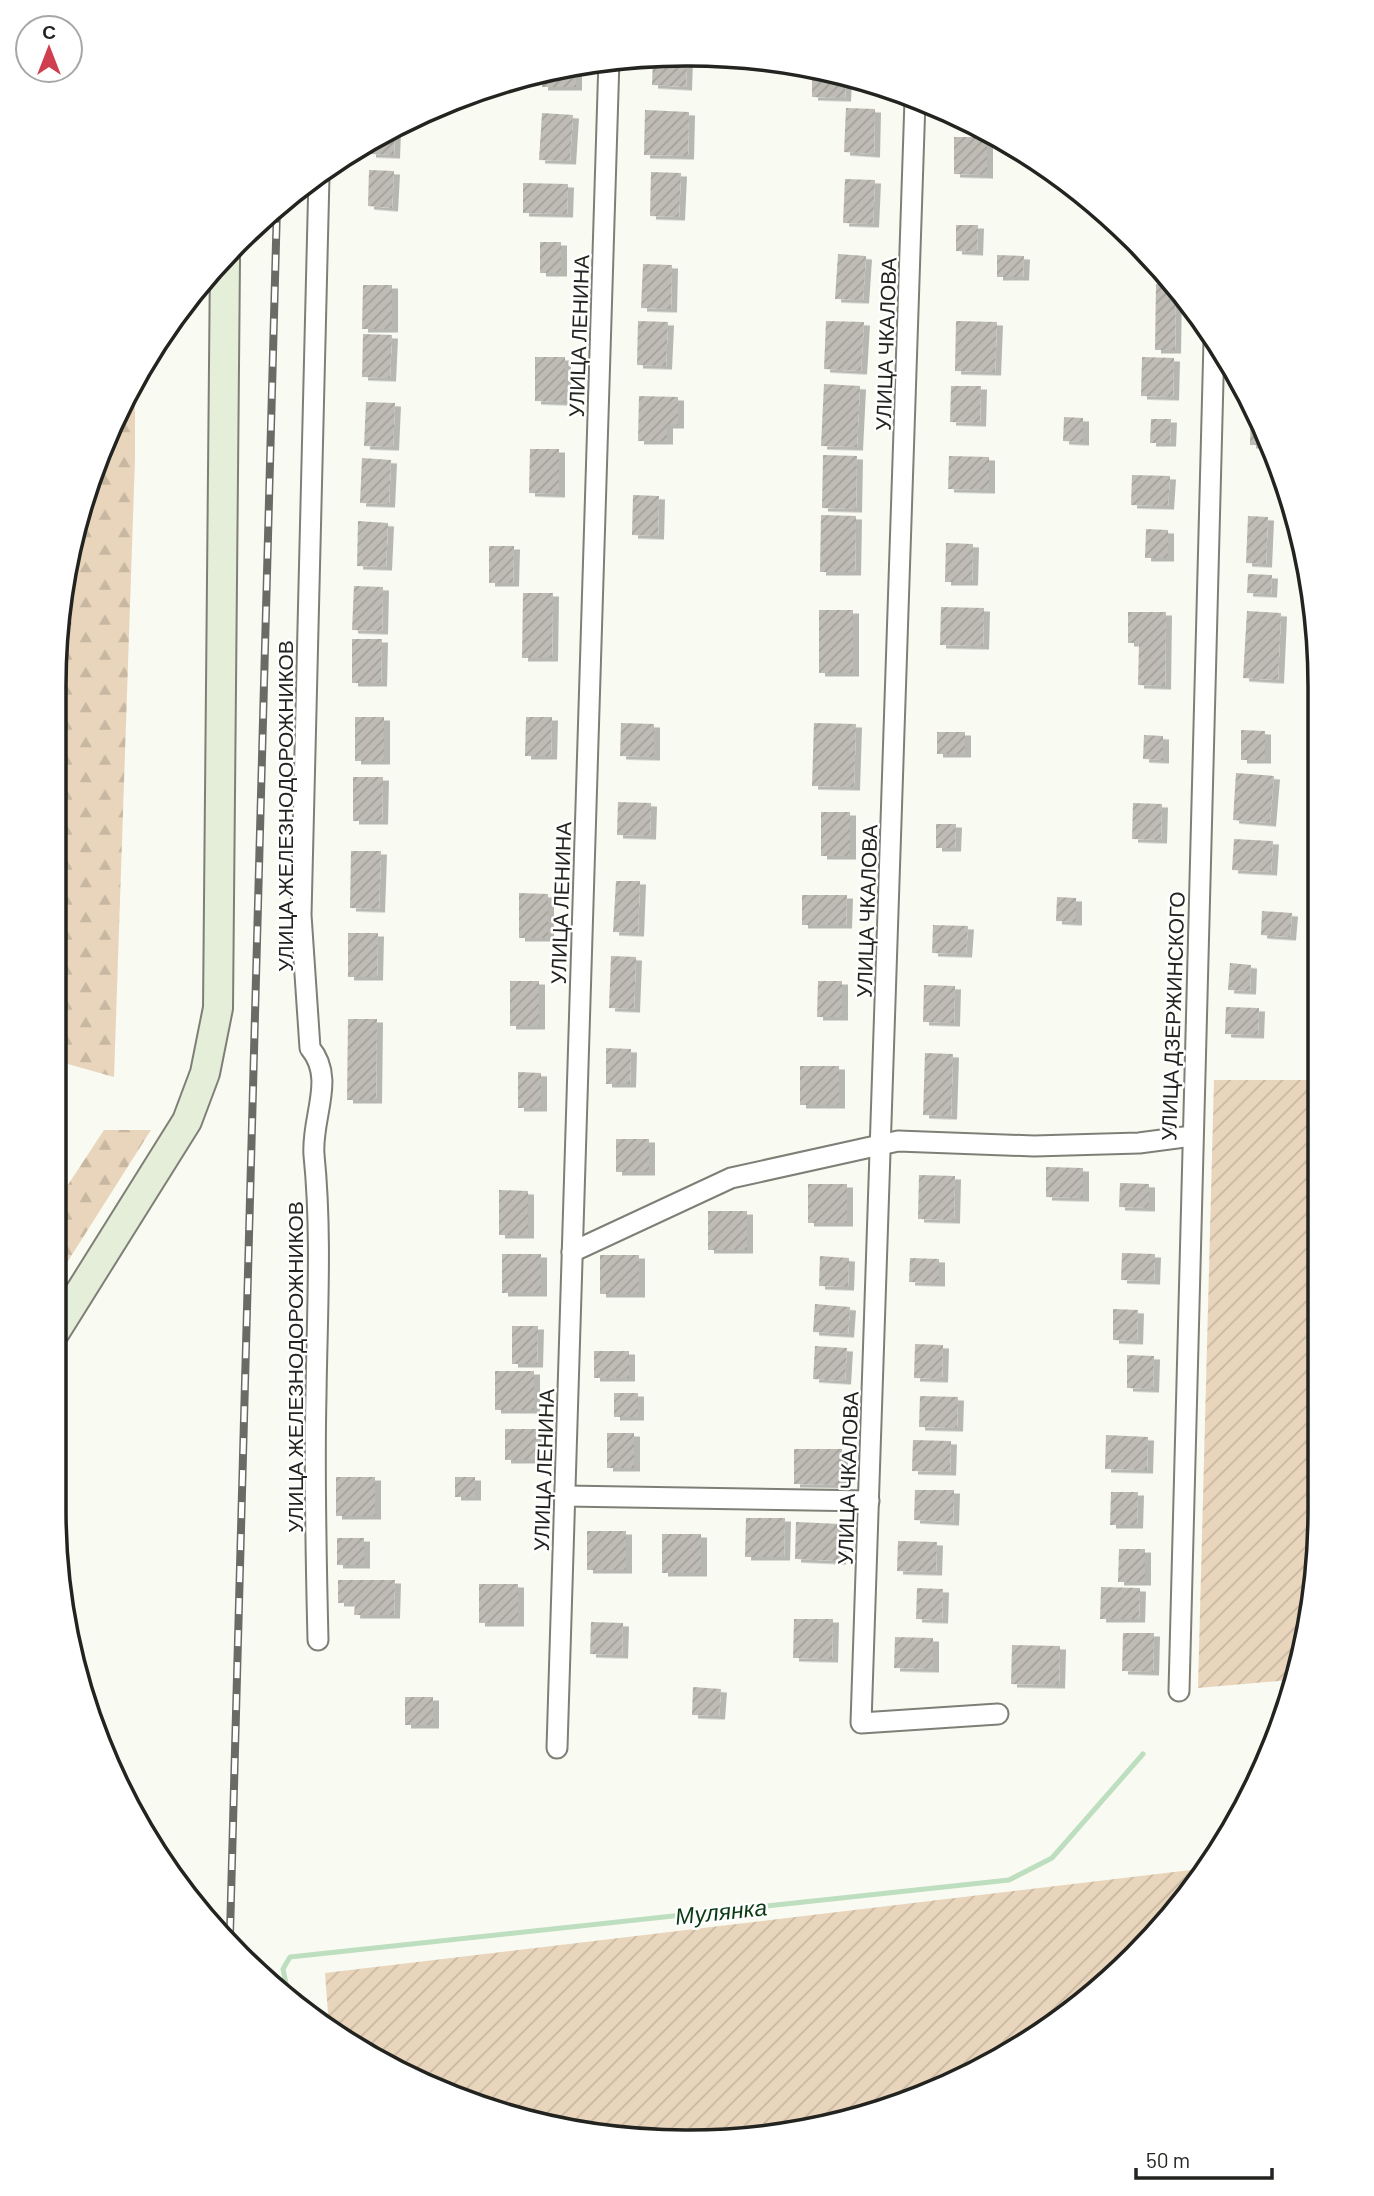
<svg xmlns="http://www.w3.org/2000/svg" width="1374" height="2196" font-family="Barlow,sans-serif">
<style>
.forest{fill:url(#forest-firs)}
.garden{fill:url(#garden-furrows)}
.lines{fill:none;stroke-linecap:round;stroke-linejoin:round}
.stream{stroke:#bedec0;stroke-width:5}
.building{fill:url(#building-hatch);filter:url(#shadow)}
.street-casing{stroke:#7f7f77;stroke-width:23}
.secondary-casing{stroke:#7f7f77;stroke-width:32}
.street{stroke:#fff;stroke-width:19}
.secondary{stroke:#e4eed9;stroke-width:28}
.rail-casing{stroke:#6b6b66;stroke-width:8}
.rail{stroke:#fff;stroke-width:5;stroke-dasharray:16;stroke-linecap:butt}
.labels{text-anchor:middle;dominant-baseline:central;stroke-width:5;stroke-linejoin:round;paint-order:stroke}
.street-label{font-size:21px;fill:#232320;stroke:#fff}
.water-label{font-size:23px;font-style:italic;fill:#093a14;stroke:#fff}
.rim{fill:none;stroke:#232320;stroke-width:3.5}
</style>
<defs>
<pattern id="forest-firs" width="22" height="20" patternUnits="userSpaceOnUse" patternTransform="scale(1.75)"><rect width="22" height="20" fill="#e9d5bc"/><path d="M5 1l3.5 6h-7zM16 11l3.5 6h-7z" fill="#c8b7a1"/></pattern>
<pattern id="garden-furrows" width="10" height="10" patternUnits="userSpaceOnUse" patternTransform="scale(1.75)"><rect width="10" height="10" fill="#e9d5bc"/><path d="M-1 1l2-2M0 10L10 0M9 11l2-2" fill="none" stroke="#c8b7a1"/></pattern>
<pattern id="building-hatch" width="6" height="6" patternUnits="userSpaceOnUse" patternTransform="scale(1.75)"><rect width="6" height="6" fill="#bebcb4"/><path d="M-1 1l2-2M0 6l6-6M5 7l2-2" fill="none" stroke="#a3a19a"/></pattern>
<filter id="shadow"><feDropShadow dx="6" dy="3.5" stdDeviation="0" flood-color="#0004"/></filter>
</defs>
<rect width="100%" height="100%" fill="#f9faf1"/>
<g class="forest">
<polygon points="135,389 135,458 114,1077 57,1061 60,605 103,444"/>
<polygon points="104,1130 151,1130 56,1280 56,1203"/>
</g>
<g class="garden">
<polygon points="1214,1080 1317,1080 1314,1591 1290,1680 1198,1688"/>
<polygon points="1191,1870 1192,1889 1189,1895 1039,2035 851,2120 646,2140 483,2108 329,2026 325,1973"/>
</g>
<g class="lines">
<polyline class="stream" points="289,1998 283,1969 290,1957 1009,1880 1052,1858 1143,1754"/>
</g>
<g class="building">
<polygon points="687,57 686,87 652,85 653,58"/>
<polygon points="576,66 576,87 542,87 542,74"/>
<polygon points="812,69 846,75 845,98 812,97"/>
<polygon points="846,108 875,109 874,154 844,152"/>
<polygon points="645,110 689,112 688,156 644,155"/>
<polygon points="542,113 573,115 570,161 539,160"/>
<polygon points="395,128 394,155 370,154 370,139"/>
<polygon points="954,137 987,137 987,175 954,174"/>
<polygon points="369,170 394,171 392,208 368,206"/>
<polygon points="651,172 681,173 679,217 650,216"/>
<polygon points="845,179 875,180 873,224 843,223"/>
<polygon points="523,183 568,184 567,214 523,213"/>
<polygon points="956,225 978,225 977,252 956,251"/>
<rect x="540" y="242" width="21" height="31"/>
<polygon points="838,254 866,256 863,300 835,299"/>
<polygon points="997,255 1024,256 1023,277 997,277"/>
<polygon points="643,264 672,265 671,309 641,308"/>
<polygon points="1156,284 1172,285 1176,289 1175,350 1155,350"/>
<polygon points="363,285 392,285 392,329 362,329"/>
<polygon points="638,321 668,322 666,366 637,365"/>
<polygon points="826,321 864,322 861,371 824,369"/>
<polygon points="956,321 997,322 995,372 955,371"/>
<polygon points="363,334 392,335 390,378 362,377"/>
<polygon points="535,357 565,357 565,402 535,401"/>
<polygon points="1142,357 1174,358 1173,397 1141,396"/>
<polygon points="824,384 860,386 857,447 821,446"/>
<polygon points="951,386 981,386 980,423 950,422"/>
<polygon points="639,396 678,397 678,425 667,425 667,441 638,441"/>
<polygon points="1251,401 1254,407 1269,445 1250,445"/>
<polygon points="366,402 395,403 393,447 364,446"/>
<polygon points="1064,417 1083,418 1083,442 1063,441"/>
<polygon points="1151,419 1171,419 1170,443 1150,443"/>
<polygon points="530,449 559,449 559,494 529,493"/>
<polygon points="823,455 857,456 856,509 822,508"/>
<polygon points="949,456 989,457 989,490 948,489"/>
<polygon points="362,458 391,460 389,504 360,503"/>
<polygon points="1132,475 1170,476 1168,506 1131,505"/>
<polygon points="633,495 659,496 658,536 632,535"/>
<polygon points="821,515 856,516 855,572 820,572"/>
<polygon points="1248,516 1268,517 1266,564 1246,563"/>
<polygon points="358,521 388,523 386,567 357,566"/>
<polygon points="1146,529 1168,530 1168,558 1145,558"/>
<polygon points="946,543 973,544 972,582 945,582"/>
<polygon points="489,546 514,546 513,583 489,583"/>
<polygon points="1248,574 1272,575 1271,594 1247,593"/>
<polygon points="354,586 383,587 382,631 352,630"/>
<polygon points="523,593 553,593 552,658 522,658"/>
<polygon points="941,607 984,608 983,646 940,645"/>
<rect x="819" y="610" width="34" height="63"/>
<polygon points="1247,611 1281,613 1278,680 1243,678"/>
<polygon points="1128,612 1166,612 1165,686 1138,685 1139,643 1128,643"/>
<polygon points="352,639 382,639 381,683 352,683"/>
<rect x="355" y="717" width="29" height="44"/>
<polygon points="526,717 552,717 551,756 525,756"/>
<polygon points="621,723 654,724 654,757 620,756"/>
<polygon points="814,723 856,724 854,787 812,786"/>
<polygon points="1241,730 1265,731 1265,760 1241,760"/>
<rect x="937" y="732" width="28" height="22"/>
<polygon points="1144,735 1163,736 1163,760 1143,759"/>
<polygon points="1236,773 1274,776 1270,823 1233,820"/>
<polygon points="353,777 383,777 382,821 353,821"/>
<polygon points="618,802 651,803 650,836 617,835"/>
<polygon points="1133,803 1162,804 1161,840 1132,839"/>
<rect x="821" y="812" width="29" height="44"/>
<polygon points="936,824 956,824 955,848 936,848"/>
<polygon points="1234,839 1273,841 1271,872 1232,870"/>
<polygon points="351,851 381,851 379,909 350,908"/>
<polygon points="616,881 640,881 638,933 613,932"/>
<polygon points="519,893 548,894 548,938 519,938"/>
<polygon points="802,895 847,895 846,925 802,925"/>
<polygon points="1057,897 1076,898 1076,922 1056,921"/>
<polygon points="1262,911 1292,913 1290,937 1261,935"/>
<polygon points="933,925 968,926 966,954 932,953"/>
<polygon points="348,933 378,933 377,977 348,977"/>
<polygon points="611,956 636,957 634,1009 609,1008"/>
<polygon points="1230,963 1251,965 1250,991 1228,990"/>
<rect x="510" y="981" width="29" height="45"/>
<polygon points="818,981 842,981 842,1017 817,1017"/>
<polygon points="924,985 955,986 954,1023 923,1022"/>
<polygon points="1226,1007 1259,1008 1258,1035 1225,1034"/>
<polygon points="348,1019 377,1019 376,1100 347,1100"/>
<polygon points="606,1048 631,1049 630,1084 606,1084"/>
<polygon points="925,1053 953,1054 951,1116 923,1115"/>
<rect x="800" y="1066" width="39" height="39"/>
<polygon points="518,1072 541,1073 541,1108 518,1108"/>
<rect x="616" y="1139" width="33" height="33"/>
<polygon points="1046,1167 1083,1168 1083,1198 1046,1197"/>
<polygon points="919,1175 955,1176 954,1220 918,1219"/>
<polygon points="1120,1183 1149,1184 1149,1208 1119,1207"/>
<rect x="808" y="1184" width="39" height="39"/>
<polygon points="499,1190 528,1191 528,1235 499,1235"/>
<rect x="708" y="1211" width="39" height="39"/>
<polygon points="1122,1253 1155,1254 1154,1281 1121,1280"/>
<rect x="502" y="1254" width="39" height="39"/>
<rect x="600" y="1255" width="39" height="39"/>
<polygon points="820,1256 849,1258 848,1287 819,1286"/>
<polygon points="910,1258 939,1259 939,1283 909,1282"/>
<polygon points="815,1304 850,1307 848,1334 813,1332"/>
<polygon points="1113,1309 1138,1310 1137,1341 1113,1340"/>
<polygon points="512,1326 538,1326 537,1364 512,1364"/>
<polygon points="915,1344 943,1345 942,1379 914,1378"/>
<polygon points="815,1346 847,1348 845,1381 813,1379"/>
<rect x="594" y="1351" width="35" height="27"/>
<polygon points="1127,1355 1154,1356 1153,1389 1127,1388"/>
<rect x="495" y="1371" width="39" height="39"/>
<rect x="614" y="1393" width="24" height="24"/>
<polygon points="920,1396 958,1397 957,1428 919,1427"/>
<rect x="505" y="1429" width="31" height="31"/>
<rect x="607" y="1433" width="27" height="35"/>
<polygon points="1106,1435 1148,1437 1147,1470 1105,1469"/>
<polygon points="913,1440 951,1441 950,1472 912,1471"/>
<polygon points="794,1449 842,1449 842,1485 794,1484"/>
<rect x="336" y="1477" width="39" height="39"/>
<rect x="455" y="1477" width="20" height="20"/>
<polygon points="915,1490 954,1490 953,1522 914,1520"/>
<polygon points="1111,1492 1138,1492 1137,1525 1110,1525"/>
<polygon points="746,1518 785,1518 784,1557 745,1557"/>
<polygon points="796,1522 841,1524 840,1561 795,1559"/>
<rect x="587" y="1531" width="39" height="39"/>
<rect x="662" y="1534" width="39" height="39"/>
<rect x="337" y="1538" width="27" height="27"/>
<polygon points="898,1541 937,1542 936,1572 897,1571"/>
<polygon points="1119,1549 1145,1549 1145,1582 1118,1582"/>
<polygon points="338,1580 395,1580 394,1615 354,1615 355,1603 338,1603"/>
<rect x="479" y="1584" width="39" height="39"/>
<polygon points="1101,1587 1140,1588 1139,1619 1100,1619"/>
<polygon points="917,1588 943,1589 942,1620 916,1619"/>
<polygon points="794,1619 833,1619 832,1659 793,1658"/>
<polygon points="591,1622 623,1623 622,1655 590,1654"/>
<polygon points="1123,1633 1154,1633 1153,1672 1122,1671"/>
<polygon points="895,1637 933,1638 933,1669 894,1668"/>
<polygon points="1012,1645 1060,1646 1059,1685 1011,1684"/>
<polygon points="693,1687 721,1689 719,1716 692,1715"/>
<rect x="405" y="1697" width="28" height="28"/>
</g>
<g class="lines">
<g class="street-casing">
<g id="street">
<polyline points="915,100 861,1723 998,1714"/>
<polyline points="572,1252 731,1178 898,1141 1034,1146 1139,1143 1192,1136"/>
<polyline points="565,1496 869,1501"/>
<path d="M318,1640C316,1558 314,1476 316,1395C317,1315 322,1234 314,1155C311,1117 336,1079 310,1048L301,915L319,176"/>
<polyline points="1179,1691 1214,341"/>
<polyline points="557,1748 609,59"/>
</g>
</g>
<g class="secondary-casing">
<polyline id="secondary" points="55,1332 187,1121 205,1073 218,1008 225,259"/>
</g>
<use href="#street" class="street"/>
<use href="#secondary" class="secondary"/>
<g class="rail-casing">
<polyline id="rail" points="230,1934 277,206"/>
</g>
<use href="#rail" class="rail"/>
</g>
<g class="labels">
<g class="street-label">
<text transform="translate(578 336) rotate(-88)">УЛИЦА ЛЕНИНА</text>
<text transform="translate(885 344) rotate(-88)">УЛИЦА ЧКАЛОВА</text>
<text transform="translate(284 806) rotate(-90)">УЛИЦА ЖЕЛЕЗНОДОРОЖНИКОВ</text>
<text transform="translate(560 903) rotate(-88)">УЛИЦА ЛЕНИНА</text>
<text transform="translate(866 911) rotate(-88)">УЛИЦА ЧКАЛОВА</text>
<text transform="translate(1172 1016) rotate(-88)">УЛИЦА ДЗЕРЖИНСКОГО</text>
<text transform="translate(294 1367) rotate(-90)">УЛИЦА ЖЕЛЕЗНОДОРОЖНИКОВ</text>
<text transform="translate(543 1470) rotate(-88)">УЛИЦА ЛЕНИНА</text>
<text transform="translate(847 1478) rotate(-88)">УЛИЦА ЧКАЛОВА</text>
</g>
<g class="water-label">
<text transform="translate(721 1911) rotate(-6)">Мулянка</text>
</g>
</g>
<path d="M0 0H1374V2196H0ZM686 66H688A620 620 0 0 1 1308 686V1510A620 620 0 0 1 688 2130H686A620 620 0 0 1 66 1510V686A620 620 0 0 1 686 66Z" fill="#fff" fill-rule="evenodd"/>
<path class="rim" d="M686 66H688A620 620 0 0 1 1308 686V1510A620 620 0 0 1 688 2130H686A620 620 0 0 1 66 1510V686A620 620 0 0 1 686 66Z"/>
<g transform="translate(49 49)"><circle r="33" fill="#ffffff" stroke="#a7a7a6" stroke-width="2"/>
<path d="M0-5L12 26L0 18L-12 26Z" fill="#d03f4e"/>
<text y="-10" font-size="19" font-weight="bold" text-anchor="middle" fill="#232320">С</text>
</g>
<path d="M1136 2168v10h136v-10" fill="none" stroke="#232320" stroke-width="3.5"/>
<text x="1146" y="2168" font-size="21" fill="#232320" stroke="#ffffff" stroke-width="5" paint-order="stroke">50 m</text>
</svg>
